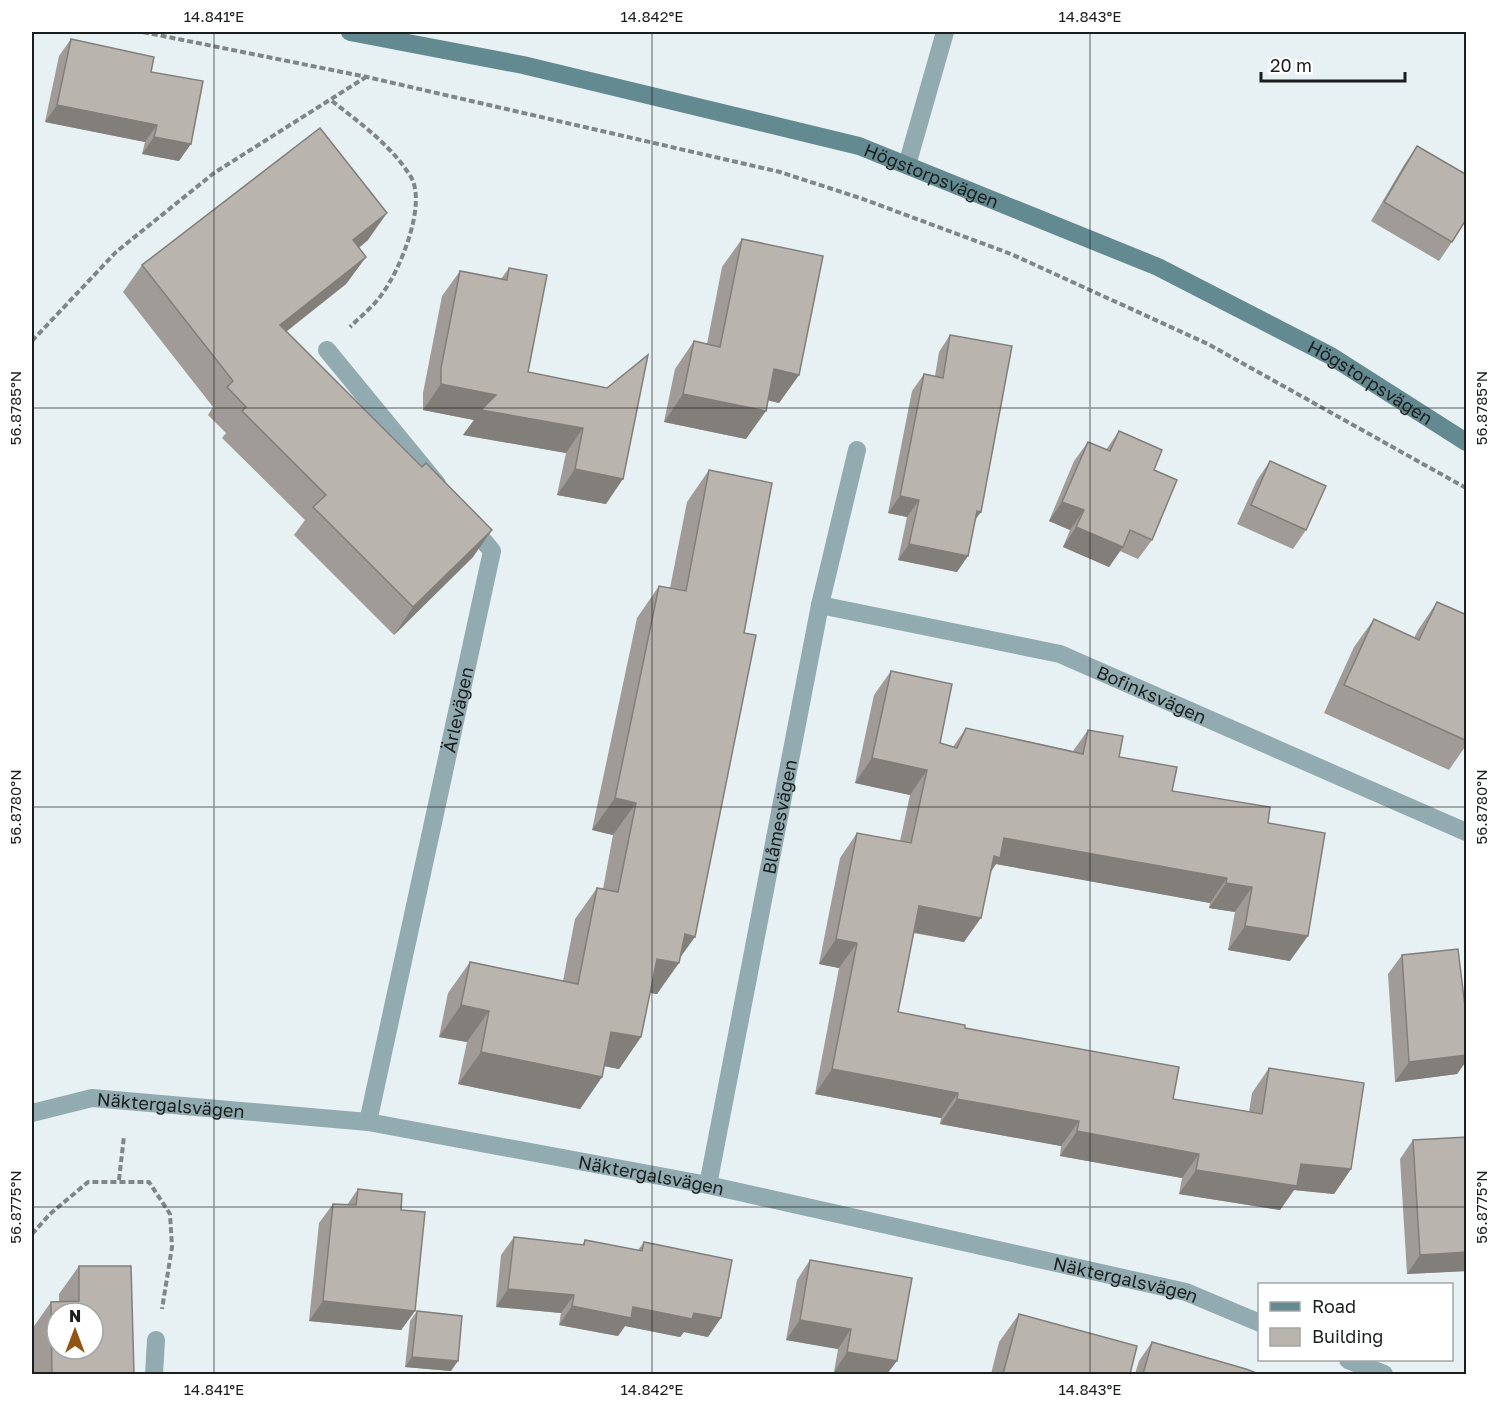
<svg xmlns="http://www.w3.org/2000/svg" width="1498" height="1406" font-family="'Golos Text',sans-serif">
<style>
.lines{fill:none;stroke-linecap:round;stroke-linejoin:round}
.path{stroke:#808687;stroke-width:4;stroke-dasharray:6 3;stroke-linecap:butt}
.lane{stroke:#92abb0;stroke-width:18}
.street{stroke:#92abb0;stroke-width:18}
.secondary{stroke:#648a91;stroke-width:18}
.wall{fill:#a09b96}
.shaded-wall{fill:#827e7a}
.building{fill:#bab4af;stroke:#827e7a;stroke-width:1.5;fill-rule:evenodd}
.ticks{fill:none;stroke:#1b1e1e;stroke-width:1.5;stroke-opacity:0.45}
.labels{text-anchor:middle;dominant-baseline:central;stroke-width:6;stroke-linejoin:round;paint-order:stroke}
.street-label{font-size:18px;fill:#1b1e1e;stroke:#fff}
.neatline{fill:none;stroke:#1b1e1e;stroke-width:2}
.ticks-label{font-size:15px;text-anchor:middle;fill:#1b1e1e}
</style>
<rect width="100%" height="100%" fill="#e7f0f2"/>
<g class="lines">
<g class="path">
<polyline points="143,32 367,77 780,172 863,199 1011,254 1208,344 1466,488"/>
<path d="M332,101C360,123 391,145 411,177C427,205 400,270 382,294C374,306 361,316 350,327"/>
<polyline points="32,341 116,252 214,173 366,77"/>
<polyline points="119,1180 124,1136"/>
<polyline points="32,1234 50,1214 88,1182 149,1182 170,1214 172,1247 162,1309"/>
</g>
<g class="lane">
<polyline points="907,165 945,32"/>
<polyline points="154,1374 156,1340"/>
</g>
<g class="street">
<polyline points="327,350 437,484"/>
<path id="s1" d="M820,605L1060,654L1466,832"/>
<path id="s2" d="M32,1113L92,1098L368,1122L708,1185L1186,1292L1260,1323"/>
<path id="s3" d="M368,1122L492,551L468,522"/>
<path id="s4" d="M708,1185L820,605L857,450"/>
<polyline points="1348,1360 1384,1374"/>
</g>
<path class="secondary" id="s5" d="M350,32L523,65L859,146L1158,267L1331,356L1466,442"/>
</g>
<g class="wall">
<polygon points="71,39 151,72 179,161 142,154 145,142 45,122 59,56"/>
<polygon points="1417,146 1452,242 1439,261 1371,221 1404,165"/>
<polygon points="742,239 799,375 779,403 768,400 746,439 664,422 675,369 694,341 707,344 722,267"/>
<polygon points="368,240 359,248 366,257 346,284 286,332 473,557 394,635 294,535 305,520 222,438 226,433 208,415 213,407 123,292 142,265"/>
<polygon points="509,268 528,372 607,388 606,504 557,495 566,453 463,435 474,420 423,410 423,393 442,296 460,271 501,279"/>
<polygon points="950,335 975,520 957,572 898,560 907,517 888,513 912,391 924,374 935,376 939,352"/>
<polygon points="1119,431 1154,470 1152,540 1138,559 1120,551 1109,567 1063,547 1070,530 1049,521 1074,461 1088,442 1106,450"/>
<polygon points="1270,461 1306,530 1293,549 1237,524 1257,480"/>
<polygon points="709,470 680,957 657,994 650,993 641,1037 619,1069 604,1066 602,1077 580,1109 458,1084 467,1042 439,1037 448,993 470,962 563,981 575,919 597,888 603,889 613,835 592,830 637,618 659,586 670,588 687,502"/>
<polygon points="1437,602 1467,615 1467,744 1449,770 1324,713 1354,647 1374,619 1414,638 1418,630"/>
<polygon points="891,671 940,743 953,747 966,728 1073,751 1088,730 1119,757 1172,791 1268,823 1290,961 1228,950 1235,912 1209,908 1210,903 996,864 991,872 964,942 913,933 898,1012 965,1028 1173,1099 1249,1112 1252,1093 1269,1068 1351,1169 1334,1194 1294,1190 1280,1210 1179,1194 1182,1178 1060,1156 1061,1146 940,1124 941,1118 815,1094 839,968 819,964 840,858 857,833 900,841 910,795 855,783 874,695"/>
<polygon points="1402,955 1467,1023 1467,1060 1457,1074 1395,1082 1388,974"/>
<polygon points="1413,1140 1467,1271 1407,1274 1400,1159"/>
<polygon points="358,1189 401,1210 415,1311 401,1330 309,1321 319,1223 333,1204 347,1205"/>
<polygon points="514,1237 582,1245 585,1240 638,1250 644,1242 708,1337 684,1332 680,1337 625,1326 618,1336 559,1325 561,1313 496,1307 501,1255"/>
<polygon points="810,1260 912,1278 834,1372 838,1349 786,1340 797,1280"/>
<polygon points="79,1266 134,1374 32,1374 32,1329 51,1302 59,1301 59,1294"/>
<polygon points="417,1311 451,1371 405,1367 410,1321"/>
<polygon points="1019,1314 1130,1374 991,1374 999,1342"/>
<polygon points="1152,1342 1259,1374 1135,1374 1139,1361"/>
</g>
<g class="shaded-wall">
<polygon points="57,105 157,125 145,142 45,122"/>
<polygon points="154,137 191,144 179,161 142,154"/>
<polygon points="387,213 368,240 334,267 353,240"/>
<polygon points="366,257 346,284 260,352 280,325"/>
<polygon points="774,369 799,375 779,403 754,397"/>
<polygon points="441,384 496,395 583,428 566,453 463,435 474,420 423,410"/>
<polygon points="683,394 766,411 746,439 664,422"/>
<polygon points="575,469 623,479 606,504 557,495"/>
<polygon points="900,496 919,500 907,517 888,513"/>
<polygon points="1062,502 1084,510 1070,530 1049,521"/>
<polygon points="977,511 981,512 969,528"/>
<polygon points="1076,527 1123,547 1109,567 1063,547"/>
<polygon points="492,530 473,557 394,635 413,607"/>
<polygon points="909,544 968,556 957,572 898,560"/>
<polygon points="872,758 927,770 910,795 855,783"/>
<polygon points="615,798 636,803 613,835 592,830"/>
<polygon points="1004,838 1227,878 1210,903 996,864 983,882 976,881"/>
<polygon points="1226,883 1252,887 1235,912 1209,908"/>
<polygon points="919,906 981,918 964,942 902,930"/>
<polygon points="1245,926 1308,936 1290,961 1228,950"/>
<polygon points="685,934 695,937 677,962 679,963 657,994 635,990 657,959"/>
<polygon points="836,939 857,943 839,968 819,964"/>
<polygon points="461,1005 489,1011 467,1042 439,1037"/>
<polygon points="611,1032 641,1037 619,1069 589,1063"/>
<polygon points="481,1052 602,1077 580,1109 458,1084"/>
<polygon points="1467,1055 1467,1060 1457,1074 1395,1082 1409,1062"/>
<polygon points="832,1069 958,1093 941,1118 815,1094"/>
<polygon points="957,1099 1079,1121 1061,1146 940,1124"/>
<polygon points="1077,1131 1199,1154 1182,1178 1060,1156"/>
<polygon points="1301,1164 1351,1169 1334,1194 1294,1190 1280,1210 1179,1194 1196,1170"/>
<polygon points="1467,1252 1467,1271 1407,1274 1420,1255"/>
<polygon points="508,1289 574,1295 561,1313 496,1307"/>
<polygon points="323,1301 415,1311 401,1330 309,1321"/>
<polygon points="572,1306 633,1307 694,1313 721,1318 708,1337 684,1332 680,1337 625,1326 618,1336 559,1325"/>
<polygon points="800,1320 851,1329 838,1349 786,1340"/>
<polygon points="847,1352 897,1361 887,1374 849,1374 834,1372"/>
<polygon points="412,1357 458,1361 451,1371 405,1367"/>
</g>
<g class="building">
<polygon points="71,39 154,57 151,72 203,81 191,144 154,137 157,125 57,105"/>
<polygon points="320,128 387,213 353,240 366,257 280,325 422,467 426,463 492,530 413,607 313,507 326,495 242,411 246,407 227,387 233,381 142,265"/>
<polygon points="1417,146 1467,175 1467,218 1452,242 1384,202"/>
<polygon points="742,239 823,256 799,375 774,369 766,411 683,394 694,341 720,347"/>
<polygon points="509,268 547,275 528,372 607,388 648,355 623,479 575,469 583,428 481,410 496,395 441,384 441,368 460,271 507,280"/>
<polygon points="950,335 1012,346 981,512 977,511 968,556 909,544 919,500 900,496 924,374 943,378"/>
<polygon points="1119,431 1162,450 1154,470 1177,480 1152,540 1130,530 1123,547 1076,527 1084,510 1062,502 1088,442 1110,451"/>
<polygon points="1270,461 1326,486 1306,530 1251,505"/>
<polygon points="709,470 772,483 744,633 756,635 695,937 685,934 679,963 657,959 641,1037 611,1032 602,1077 481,1052 489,1011 461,1005 470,962 578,984 597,888 618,892 636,803 615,798 659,586 686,591"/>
<polygon points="1437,602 1467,615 1467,741 1344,685 1374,619 1419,640"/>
<polygon points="891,671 952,684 940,743 957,748 966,728 1083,754 1088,730 1123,736 1119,757 1177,767 1172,791 1270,807 1268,823 1325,833 1308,936 1245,926 1252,887 1226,883 1227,878 1004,838 1000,858 994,856 981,918 919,906 898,1012 965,1025 965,1028 1179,1067 1173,1099 1262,1114 1269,1068 1364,1083 1351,1169 1301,1164 1297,1186 1196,1170 1199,1154 1077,1131 1079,1121 957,1099 958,1093 832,1069 857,943 836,939 857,833 911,843 927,770 872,758"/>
<polygon points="1458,949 1467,1023 1467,1055 1409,1062 1402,955"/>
<polygon points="1467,1137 1467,1252 1420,1255 1413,1140"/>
<polygon points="358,1189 402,1194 401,1210 425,1212 415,1311 323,1301 333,1204 356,1205"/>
<polygon points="514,1237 584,1245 585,1240 642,1251 644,1242 732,1260 721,1318 694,1313 692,1319 633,1307 631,1318 572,1306 574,1295 508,1289"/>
<polygon points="810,1260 912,1278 897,1361 847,1352 851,1329 800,1320"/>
<path d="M79,1266H131L134,1374H52L51,1302L79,1301ZM57,1313H93V1349H57Z"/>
<polygon points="417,1311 462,1316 458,1361 412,1357"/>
<polygon points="1019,1314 1137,1346 1130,1374 1003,1374"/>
<polygon points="1152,1342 1246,1369 1259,1374 1143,1374"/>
</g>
<path class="ticks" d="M214,32V1374M652,32V1374M1090,32V1374M32,408H1466M32,807H1466M32,1207H1466"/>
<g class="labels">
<g class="street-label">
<text stroke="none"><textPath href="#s5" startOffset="600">Högstorpsvägen</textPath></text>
<text stroke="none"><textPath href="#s5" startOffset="1086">Högstorpsvägen</textPath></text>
<text stroke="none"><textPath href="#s1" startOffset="345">Bofinksvägen</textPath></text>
<text stroke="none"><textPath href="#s3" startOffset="422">Ärlevägen</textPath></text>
<text stroke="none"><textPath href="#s4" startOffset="375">Blåmesvägen</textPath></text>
<text stroke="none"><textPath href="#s2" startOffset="141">Näktergalsvägen</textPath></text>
<text stroke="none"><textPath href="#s2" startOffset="627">Näktergalsvägen</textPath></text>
<text stroke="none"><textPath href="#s2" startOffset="1113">Näktergalsvägen</textPath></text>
</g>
</g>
<rect width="1498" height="1406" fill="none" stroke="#ffffff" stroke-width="66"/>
<rect x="1258" y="1283" width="195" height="78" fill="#ffffff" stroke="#a4a5a5" stroke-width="1.5"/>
<rect x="1270" y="1302" width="30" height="9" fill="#648a91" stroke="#a4a5a5" stroke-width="1.5"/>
<text x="1312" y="1313" font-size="18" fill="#1b1e1e">Road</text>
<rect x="1270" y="1328" width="30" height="18" fill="#bab4af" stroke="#a4a5a5" stroke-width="1.5"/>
<text x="1312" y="1343" font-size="18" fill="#1b1e1e">Building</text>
<g transform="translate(75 1331)"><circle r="28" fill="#ffffff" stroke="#a4a5a5" stroke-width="1.5"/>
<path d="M0-4.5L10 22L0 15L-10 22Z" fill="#905414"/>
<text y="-9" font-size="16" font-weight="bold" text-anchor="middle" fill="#1b1e1e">N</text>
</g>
<path d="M1261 72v9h144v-9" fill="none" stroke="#1b1e1e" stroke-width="3"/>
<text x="1270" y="72" font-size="18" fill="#1b1e1e" stroke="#ffffff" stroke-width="4.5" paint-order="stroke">20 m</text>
<rect x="33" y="33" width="1432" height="1340" class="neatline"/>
<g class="ticks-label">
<text x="214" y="22">14.841°E</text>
<text x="652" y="22">14.842°E</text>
<text x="1090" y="22">14.843°E</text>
<text transform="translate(16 408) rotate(-90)" y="5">56.8785°N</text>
<text transform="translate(1482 408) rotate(-90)" y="5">56.8785°N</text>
<text transform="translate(16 807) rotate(-90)" y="5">56.8780°N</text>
<text transform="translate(1482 807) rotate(-90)" y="5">56.8780°N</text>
<text transform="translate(16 1207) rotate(-90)" y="5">56.8775°N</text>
<text transform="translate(1482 1207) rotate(-90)" y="5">56.8775°N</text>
<text x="214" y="1395">14.841°E</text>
<text x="652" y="1395">14.842°E</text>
<text x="1090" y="1395">14.843°E</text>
</g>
</svg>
